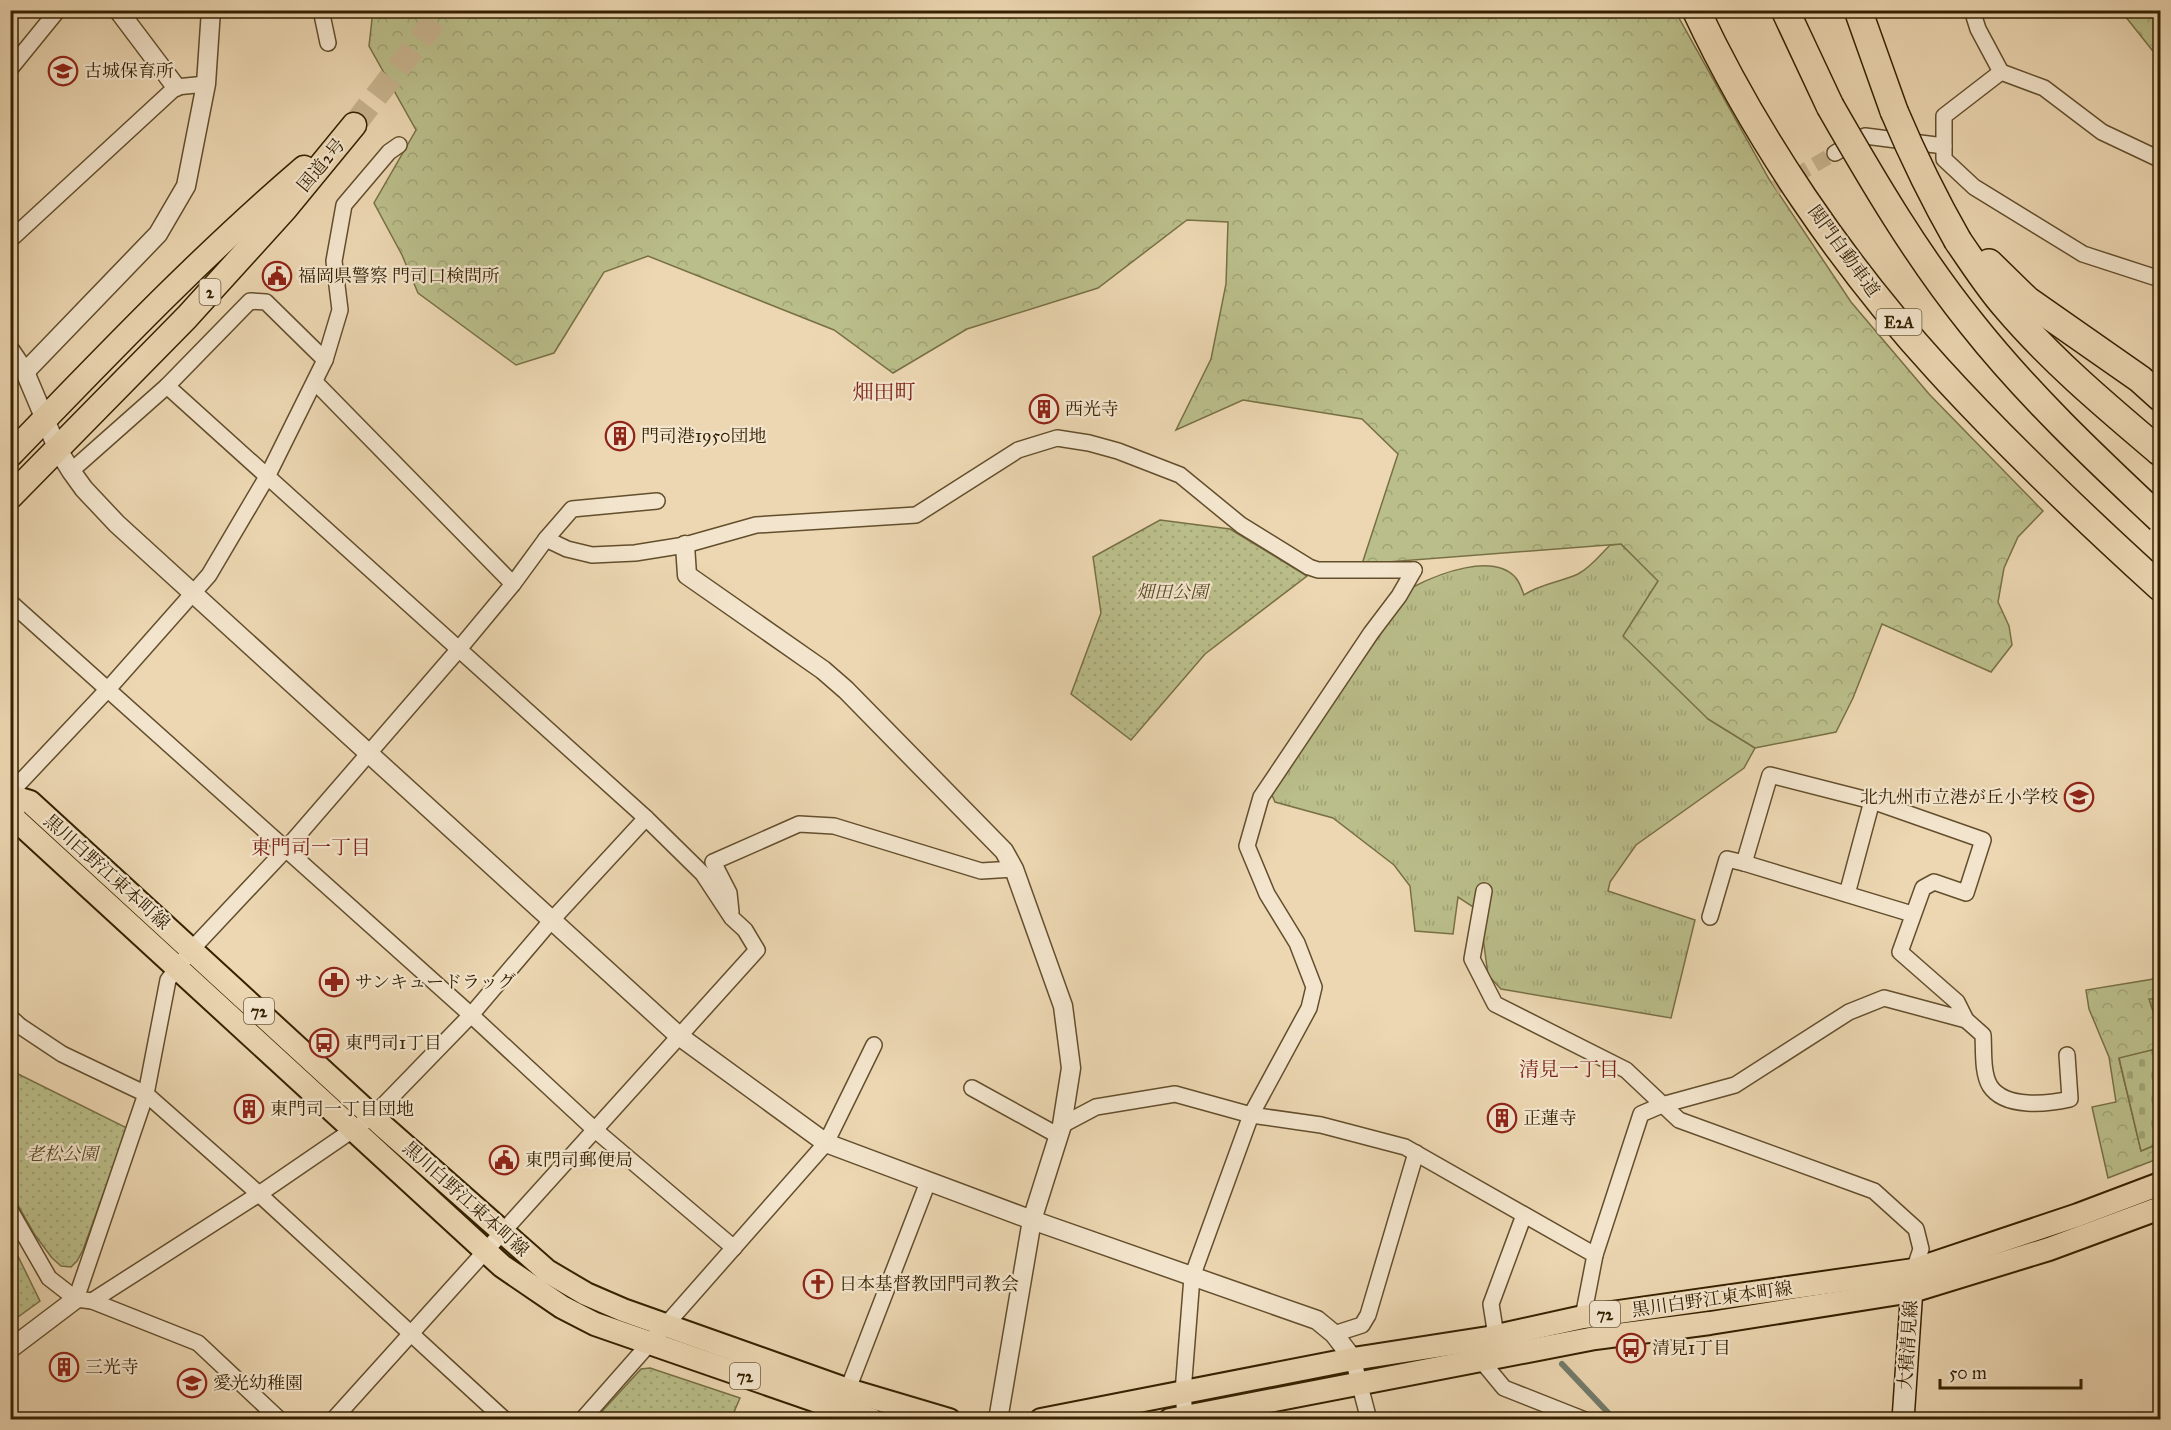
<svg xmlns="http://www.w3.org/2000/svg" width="2171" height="1430" font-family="'IM FELL Great Primer','Noto Serif JP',serif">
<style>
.grass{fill:url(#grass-tufts);stroke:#787045;stroke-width:1.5}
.forest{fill:url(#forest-crowns);stroke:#787045;stroke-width:1.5}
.cemetery{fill:url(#cemetery-stones);stroke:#787045;stroke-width:1.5}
.park{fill:url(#park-dots);stroke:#787045;stroke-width:1.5}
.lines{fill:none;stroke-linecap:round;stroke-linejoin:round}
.stream{stroke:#727c6c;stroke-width:6}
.minor-tunnel{stroke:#c7b38e;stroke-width:15;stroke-dasharray:15 8;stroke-linecap:butt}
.trunk-tunnel{stroke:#c7b38e;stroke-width:24;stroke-dasharray:24 12;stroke-linecap:butt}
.minor-casing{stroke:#634e2c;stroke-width:18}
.tertiary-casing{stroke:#634e2c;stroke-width:21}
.secondary-casing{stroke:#352100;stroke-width:24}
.primary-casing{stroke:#352100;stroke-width:26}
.trunk-casing{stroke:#352100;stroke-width:27}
.motorway-casing{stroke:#352100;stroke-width:30}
.minor{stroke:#f3e5cd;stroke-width:15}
.tertiary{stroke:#f3e5cd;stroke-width:18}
.secondary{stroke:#f3e5cd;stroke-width:21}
.primary{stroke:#ecd7b2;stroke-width:22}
.trunk{stroke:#ecd7b2;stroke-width:24}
.motorway{stroke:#ecd7b2;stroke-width:27}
.motorway-bridge-casing{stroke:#352100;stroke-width:30;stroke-linecap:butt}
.motorway-bridge{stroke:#ecd7b2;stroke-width:27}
.labels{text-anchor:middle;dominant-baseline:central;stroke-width:4.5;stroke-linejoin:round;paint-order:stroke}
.shield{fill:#f3e5cd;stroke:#6e5c3e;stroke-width:1.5}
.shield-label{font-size:16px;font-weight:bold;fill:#352100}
.poi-label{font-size:18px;fill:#352100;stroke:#f3e5cd;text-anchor:start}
.street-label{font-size:18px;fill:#352100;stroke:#f3e5cd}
.park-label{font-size:18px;font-style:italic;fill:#564822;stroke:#f3e5cd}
.neighbourhood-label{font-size:20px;fill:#7a1f14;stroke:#f3e5cd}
.quarter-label{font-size:21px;fill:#7a1f14;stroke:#f3e5cd}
</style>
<defs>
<pattern id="grass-tufts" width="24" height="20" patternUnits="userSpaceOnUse" patternTransform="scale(1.5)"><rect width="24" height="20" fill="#babe8a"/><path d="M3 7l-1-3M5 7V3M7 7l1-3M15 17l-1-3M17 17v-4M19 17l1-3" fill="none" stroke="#a0a375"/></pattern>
<pattern id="forest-crowns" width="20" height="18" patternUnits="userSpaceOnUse" patternTransform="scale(1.5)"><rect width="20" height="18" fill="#babe8a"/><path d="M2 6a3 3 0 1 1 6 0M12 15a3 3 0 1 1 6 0" fill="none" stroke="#a0a375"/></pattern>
<pattern id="cemetery-stones" width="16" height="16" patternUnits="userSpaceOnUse" patternTransform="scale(1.5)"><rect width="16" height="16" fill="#babe8a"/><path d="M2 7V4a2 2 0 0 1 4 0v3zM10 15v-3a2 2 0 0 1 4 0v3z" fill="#a0a375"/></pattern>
<pattern id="park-dots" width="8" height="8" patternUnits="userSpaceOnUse" patternTransform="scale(1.5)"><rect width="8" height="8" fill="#babe8a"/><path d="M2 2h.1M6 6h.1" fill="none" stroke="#a0a375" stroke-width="1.8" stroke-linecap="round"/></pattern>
</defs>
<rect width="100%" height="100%" fill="#ecd7b2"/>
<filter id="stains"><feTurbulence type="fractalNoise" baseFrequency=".00333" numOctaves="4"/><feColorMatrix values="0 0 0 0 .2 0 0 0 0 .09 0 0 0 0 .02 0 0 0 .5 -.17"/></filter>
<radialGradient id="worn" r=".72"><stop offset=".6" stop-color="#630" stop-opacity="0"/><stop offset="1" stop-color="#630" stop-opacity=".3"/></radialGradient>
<path class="grass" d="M1621,544L1659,581L1708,719L1755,748L1744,768L1636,845L1610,882L1608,891L1695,920L1671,1018L1501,989L1488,975L1482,930L1487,916L1458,897L1453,934L1415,931L1410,886L1394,865L1333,818L1275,802L1272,795L1273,789L1413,587C1438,574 1493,552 1516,578C1520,583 1522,590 1524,595C1540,584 1561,582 1578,574C1591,567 1600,555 1610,545Z"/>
<g class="forest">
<polygon points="373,10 1675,11 1769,179 1851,302 1929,394 2043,511 2018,537 2004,568 1998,602 2009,626 2012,645 1991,672 1882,624 1853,698 1836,732 1755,748 1708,719 1623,636 1658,581 1621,544 1362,564 1398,454 1362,419 1243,400 1176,430 1211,359 1226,284 1228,222 1187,220 1098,288 967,329 893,373 834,330 648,256 604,272 554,353 516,365 418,293 402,255 374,203 416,130 369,46"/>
<polygon points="2121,11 2160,11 2160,57 2152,50"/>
<polygon points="2160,978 2160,999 2150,1000 2160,1033 2160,1048 2119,1059 2141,1151 2160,1143 2160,1158 2108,1178 2092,1107 2116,1102 2109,1057 2089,1009 2086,990"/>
</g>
<g class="cemetery">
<polygon points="2149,999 2160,999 2160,1033"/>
<polygon points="2160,1048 2160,1143 2141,1151 2119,1058"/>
</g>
<g class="park">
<polygon points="1160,520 1230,529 1307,576 1205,654 1131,740 1071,694 1101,613 1093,557"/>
<polygon points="10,1070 127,1128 83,1250 77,1261 71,1267 61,1266 52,1258 35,1235 11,1193"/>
<polygon points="11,1242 40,1301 11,1322 10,1322"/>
<polygon points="650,1368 740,1398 731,1419 595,1419 641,1369"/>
</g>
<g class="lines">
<polyline class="stream" points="1562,1364 1614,1419"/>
<polyline class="minor-tunnel" points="1775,188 1835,153"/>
<polyline class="trunk-tunnel" points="354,125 443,10"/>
<g class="minor-casing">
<g id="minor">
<polyline points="321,10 328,43"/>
<polyline points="1972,10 1978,29 2001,72 1944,116 1944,159 1974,187 2083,254 2160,279"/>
<polyline points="10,69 58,10"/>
<polyline points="2001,72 2044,88 2102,132 2157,158 2160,158"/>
<polyline points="1835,153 1865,136 1944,146"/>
<polyline points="10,240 176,87 206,84"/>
<polyline points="315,382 513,584"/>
<polyline points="167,386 646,818 703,874 732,918 745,930 757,950 333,1420"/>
<polyline points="71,471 167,386 250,301 266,302 325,360"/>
<polyline points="546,539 572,509 657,501"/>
<polyline points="10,602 471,1015 594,1129 734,1248"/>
<polyline points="10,793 109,688 209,575 268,475 325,360 340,310 334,261 344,205 389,152 399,145"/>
<polyline points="1744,863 1912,914"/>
<polyline points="1484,891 1472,959 1495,1004 1626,1070 1679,1120 1874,1191 1916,1229 1921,1249 1914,1270"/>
<polyline points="1847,894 1872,801"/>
<polyline points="731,912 729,893 713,862 799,824 834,826 981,871 1014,869"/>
<polyline points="10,1017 20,1026 62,1054 146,1094 259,1194 505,1420"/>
<path d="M1966,1020L1983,1035C1984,1050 1982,1073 1990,1086C2005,1109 2048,1104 2070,1099L2067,1055"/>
<polyline points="972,1088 1059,1136"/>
<polyline points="1062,1125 1096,1107 1175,1094 1251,1115 1321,1125 1405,1147 1595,1255 1583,1317"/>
<polyline points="10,1210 49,1278 76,1299 92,1301 198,1343 280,1420"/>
<polyline points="1595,1255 1641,1114 1662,1105 1735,1085 1849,1012 1884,998 1966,1020 1957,1002 1900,952 1923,888 1934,882 1966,893 1983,840 1872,801 1770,775 1744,863 1727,859 1710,917"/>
<polyline points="76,1299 146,1094 168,980 192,949 286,849 459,649 513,584 546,539 567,549 592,555 635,553 685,545 756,525 916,515 1018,450 1057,438 1089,443 1118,451 1180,475 1241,525 1309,567 1318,570 1414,570"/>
<polyline points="92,1301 259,1194 373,1116 471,1015 551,921 646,818"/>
<polyline points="1334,1334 1362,1325 1368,1315 1416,1153"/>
<polyline points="1496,1336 1491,1304 1524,1215"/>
<polyline points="1353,1359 1369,1420"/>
<polyline points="1480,1359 1504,1388 1585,1420"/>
<polyline points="1185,1417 1183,1392 1192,1277 1251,1115 1309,1008 1314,987 1297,943 1267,894 1247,846 1261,797 1371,633 1399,596 1414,570"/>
<polyline points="582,1420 826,1143 874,1045"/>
<polyline points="836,1420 928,1182"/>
</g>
</g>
<g class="tertiary-casing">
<g id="tertiary">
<polyline points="118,10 176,87"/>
<polyline points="10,350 25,372 58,450 71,471 84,489 117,524 679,1036 826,1143 1032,1220 1317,1320 1334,1334 1353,1359"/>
<polyline points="25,372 158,234 186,186 206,84 211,10"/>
<polyline points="685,545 687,575 823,670 846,690 1004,851 1014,869 1063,1006 1071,1068 1062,1125 1032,1220 998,1420"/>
<polyline points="10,1349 76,1299"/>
</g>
</g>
<g class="secondary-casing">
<polyline id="secondary" points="1903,1420 1913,1273"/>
</g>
<g class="primary-casing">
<g id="primary">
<polyline points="10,796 30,802 384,1127 547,1271 586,1294 623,1310 848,1390 949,1420"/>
<polyline points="10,805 15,819 502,1266 562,1307 595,1324 872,1420"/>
<polyline points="1041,1420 1353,1359 1488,1338 1583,1317 1914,1270 2078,1215 2160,1184"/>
<polyline points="1170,1420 1595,1338 1710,1323 1912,1291 2049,1249 2160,1208"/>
</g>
</g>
<g class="trunk-casing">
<g id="trunk">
<path d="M10,455C105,357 200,257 304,168"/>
<polyline points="10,497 187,317 285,209 354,125"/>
</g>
</g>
<g class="motorway-casing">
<g id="motorway">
<path d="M1696,10C1756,138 1842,264 1937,368C2007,445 2083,517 2160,587"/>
<polyline points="1785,10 1830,106"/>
<polyline points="1858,10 1894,111"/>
<path d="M1958,241C1974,264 1989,288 2007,308C2053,362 2107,407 2160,452"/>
<polyline points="1989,263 2027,300 2140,379 2160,397"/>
</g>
</g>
<use href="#minor" class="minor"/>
<use href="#tertiary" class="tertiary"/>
<use href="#secondary" class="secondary"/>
<use href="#primary" class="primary"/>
<use href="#trunk" class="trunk"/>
<use href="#motorway" class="motorway"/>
<g class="motorway-bridge-casing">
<g id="motorway-bridge">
<path d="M1830,106C1873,181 1917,256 1971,323C2027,394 2094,457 2160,519"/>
<path d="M1894,111C1913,156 1934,199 1958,241"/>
</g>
</g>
<use href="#motorway-bridge" class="motorway-bridge"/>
</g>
<defs>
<g id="school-ring" transform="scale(1.5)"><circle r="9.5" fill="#f3e5cd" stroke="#8f2418" stroke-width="1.5"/><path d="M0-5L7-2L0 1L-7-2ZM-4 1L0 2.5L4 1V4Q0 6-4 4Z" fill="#8f2418"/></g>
<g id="civic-ring" transform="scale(1.5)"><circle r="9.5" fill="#f3e5cd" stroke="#8f2418" stroke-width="1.5"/><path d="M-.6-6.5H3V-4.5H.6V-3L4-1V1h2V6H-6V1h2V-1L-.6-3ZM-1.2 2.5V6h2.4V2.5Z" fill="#8f2418"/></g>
<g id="building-ring" transform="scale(1.5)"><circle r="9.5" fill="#f3e5cd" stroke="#8f2418" stroke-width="1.5"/><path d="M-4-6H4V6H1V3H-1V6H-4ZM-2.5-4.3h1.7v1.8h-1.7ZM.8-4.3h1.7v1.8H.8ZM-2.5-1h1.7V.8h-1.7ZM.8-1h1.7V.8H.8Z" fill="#8f2418"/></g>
<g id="pharmacy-ring" transform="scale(1.5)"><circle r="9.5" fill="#f3e5cd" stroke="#8f2418" stroke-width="1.5"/><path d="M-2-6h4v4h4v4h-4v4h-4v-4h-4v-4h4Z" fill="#8f2418"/></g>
<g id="bus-ring" transform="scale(1.5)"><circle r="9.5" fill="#f3e5cd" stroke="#8f2418" stroke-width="1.5"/><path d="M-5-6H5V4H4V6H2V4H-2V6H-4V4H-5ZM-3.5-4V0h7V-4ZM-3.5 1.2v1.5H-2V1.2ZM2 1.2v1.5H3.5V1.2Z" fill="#8f2418"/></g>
<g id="church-ring" transform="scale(1.5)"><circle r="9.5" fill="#f3e5cd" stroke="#8f2418" stroke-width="1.5"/><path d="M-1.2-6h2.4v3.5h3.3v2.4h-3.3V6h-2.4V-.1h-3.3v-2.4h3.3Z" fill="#8f2418"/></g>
</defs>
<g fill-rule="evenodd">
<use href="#school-ring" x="63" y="71"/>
<use href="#civic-ring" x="277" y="276"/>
<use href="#building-ring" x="1044" y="409"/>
<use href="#building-ring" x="620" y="436"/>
<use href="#school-ring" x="2079" y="797"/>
<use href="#pharmacy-ring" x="334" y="982"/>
<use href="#bus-ring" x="324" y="1043"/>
<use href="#building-ring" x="249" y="1109"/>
<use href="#building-ring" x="1502" y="1118"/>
<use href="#civic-ring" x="504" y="1160"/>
<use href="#church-ring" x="818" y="1284"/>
<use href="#bus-ring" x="1631" y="1348"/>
<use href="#building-ring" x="64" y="1367"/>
<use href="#school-ring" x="192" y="1383"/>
</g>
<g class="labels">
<g class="shield">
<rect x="199.5" y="279" width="21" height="26" rx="4.5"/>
<rect x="1876.5" y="309" width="45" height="26" rx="4.5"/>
<rect x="244" y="998" width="30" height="26" rx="4.5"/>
<rect x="1590" y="1301" width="30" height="26" rx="4.5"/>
<rect x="730" y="1363" width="30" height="26" rx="4.5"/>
</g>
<g class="shield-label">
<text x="210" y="292">2</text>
<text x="1899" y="322">E2A</text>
<text x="259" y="1011">72</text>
<text x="1605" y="1314">72</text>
<text x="745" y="1376">72</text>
</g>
<g class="poi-label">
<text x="84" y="71">古城保育所</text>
<text x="298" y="276">福岡県警察 門司口検問所</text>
<text x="1065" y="409">西光寺</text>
<text x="641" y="436">門司港1950団地</text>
<text x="2058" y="797" text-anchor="end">北九州市立港が丘小学校</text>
<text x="355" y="982">サンキュードラッグ</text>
<text x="345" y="1043">東門司1丁目</text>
<text x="270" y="1109">東門司一丁目団地</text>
<text x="1523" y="1118">正蓮寺</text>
<text x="525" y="1160">東門司郵便局</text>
<text x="839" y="1284">日本基督教団門司教会</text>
<text x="1652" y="1348">清見1丁目</text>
<text x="85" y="1367">三光寺</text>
<text x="213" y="1383">愛光幼稚園</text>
</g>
<g class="street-label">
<text transform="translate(321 165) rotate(-50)">国道2号</text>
<text transform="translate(1844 251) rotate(54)">関門自動車道</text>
<text transform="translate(107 872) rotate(42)">黒川白野江東本町線</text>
<text transform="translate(466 1199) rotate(42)">黒川白野江東本町線</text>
<text transform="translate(1712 1299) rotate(-8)">黒川白野江東本町線</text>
<text transform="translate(1908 1345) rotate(-86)">大積清見線</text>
</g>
<g class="park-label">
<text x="1172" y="592">畑田公園</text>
<text x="62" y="1154">老松公園</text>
</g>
<g class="neighbourhood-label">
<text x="311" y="847">東門司一丁目</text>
<text x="1569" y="1069">清見一丁目</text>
</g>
<g class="quarter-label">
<text x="884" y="392">畑田町</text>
</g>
</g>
<rect width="2171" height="1430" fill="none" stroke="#ecd7b2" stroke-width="36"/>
<rect x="12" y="12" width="2147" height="1406" fill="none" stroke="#352100" stroke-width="3"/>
<rect x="18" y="18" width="2135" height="1394" fill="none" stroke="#352100" stroke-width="1.5"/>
<path d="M1940 1379v9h141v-9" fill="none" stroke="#352100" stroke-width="3"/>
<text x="1949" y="1379" font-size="18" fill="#352100" stroke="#f3e5cd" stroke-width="4.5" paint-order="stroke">50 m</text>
<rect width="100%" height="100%" filter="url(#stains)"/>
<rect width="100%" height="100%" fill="url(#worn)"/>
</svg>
